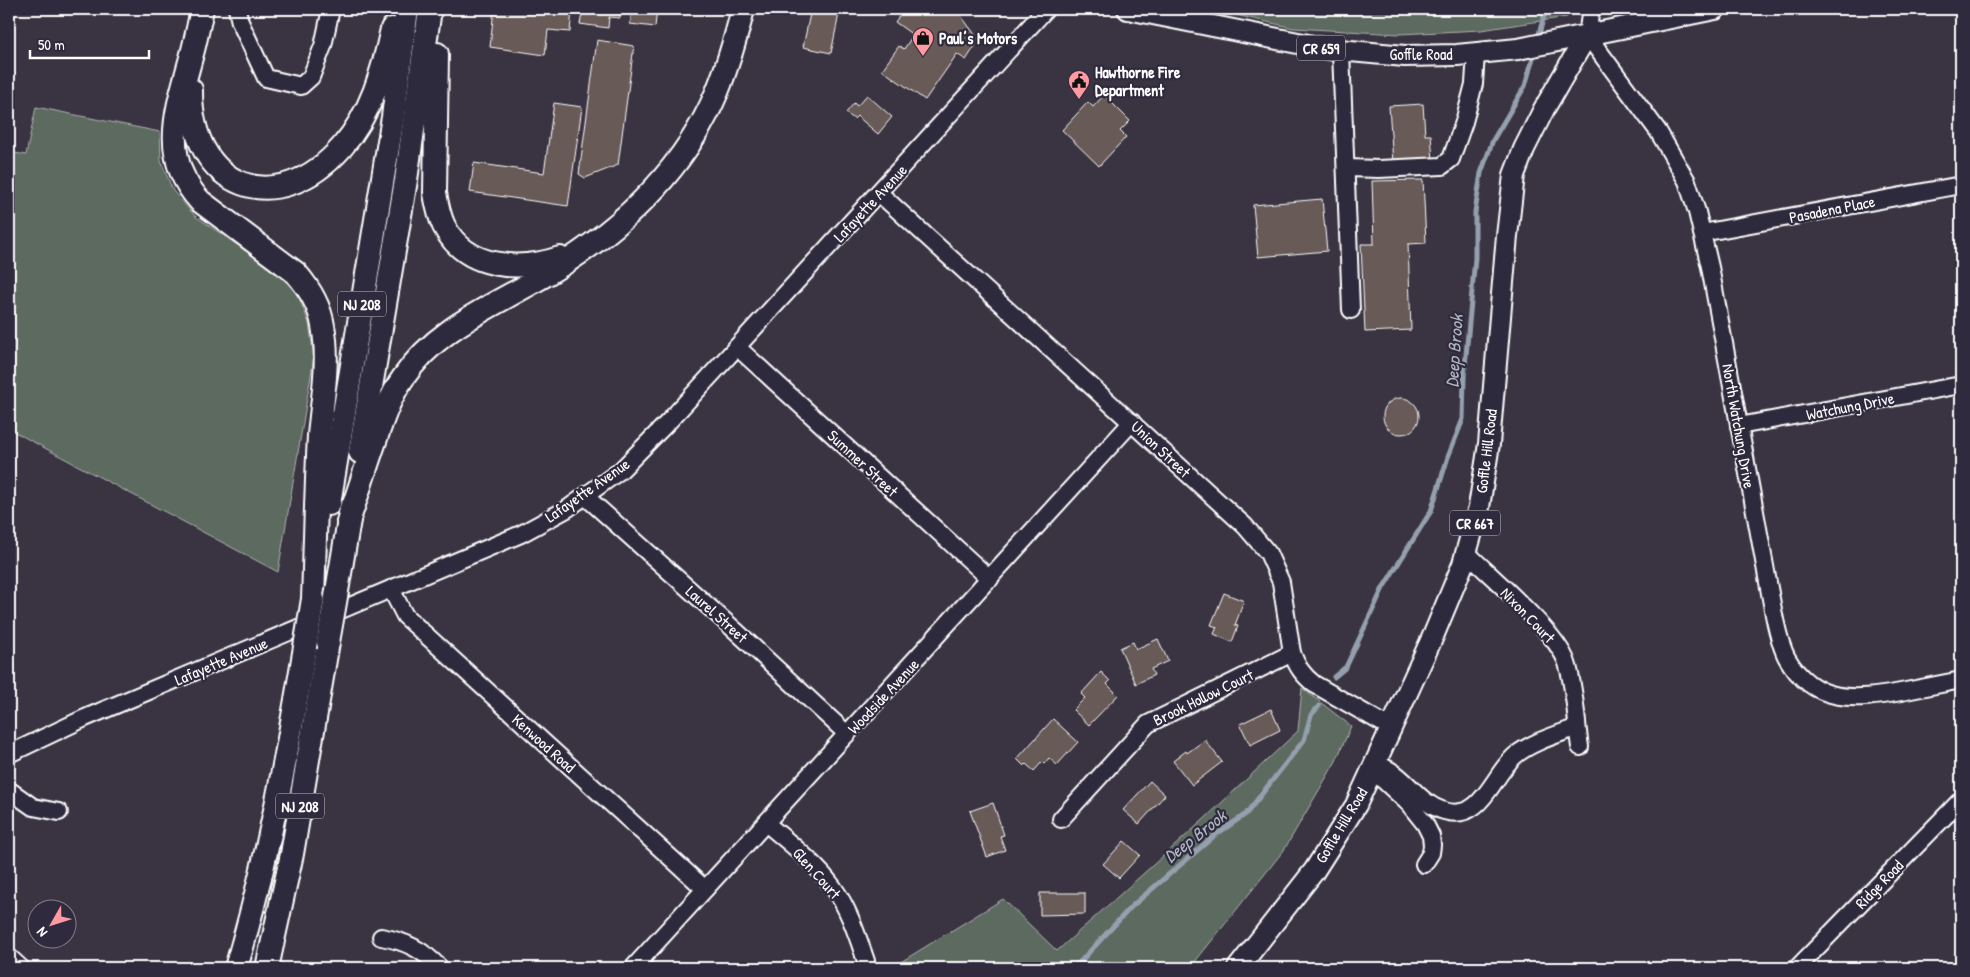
<svg xmlns="http://www.w3.org/2000/svg" width="1970" height="977" font-family="'Patrick Hand',sans-serif">
<style>
.green{fill:#5d6a60;stroke:#aeb4b0}
.lines{fill:none;stroke-linecap:round;stroke-linejoin:round}
.stream{stroke:#95a0af;stroke-width:5}
.building{fill:#675a56;stroke:#fff}
.minor-casing{stroke:#fff;stroke-width:20}
.major-casing{stroke:#fff;stroke-width:24}
.highway-casing{stroke:#fff;stroke-width:26}
.minor{stroke:#2f2a3d;stroke-width:16}
.major{stroke:#2f2a3d;stroke-width:20}
.highway{stroke:#2f2a3d;stroke-width:22}
.highway-bridge-casing{stroke:#fff;stroke-width:26;stroke-linecap:butt}
.highway-bridge{stroke:#2f2a3d;stroke-width:22}
.labels{text-anchor:middle;dominant-baseline:central;stroke-width:4.5;stroke-linejoin:round;paint-order:stroke}
.shield{fill:#2f2a3d;stroke:#c1bfc5;stroke-width:1}
.shield-label{font-size:15px;font-weight:bold;fill:#fff}
.poi-label{font-size:16px;font-weight:bold;fill:#fff;stroke:#2f2a3d;text-anchor:start}
.street-label{font-size:16px;fill:#fff;stroke:#2f2a3d}
.water-label{font-size:18px;font-style:italic;fill:#afb7c3;stroke:#2f2a3d}
</style>
<rect width="100%" height="100%" fill="#3a3442"/>
<filter id="ink" filterUnits="userSpaceOnUse"><feTurbulence type="fractalNoise" baseFrequency=".02" numOctaves="2"/><feDisplacementMap in="SourceGraphic" scale="10" xChannelSelector="R" yChannelSelector="G"/><feConvolveMatrix kernelMatrix="1 2 1 2 8 2 1 2 1" color-interpolation-filters="sRGB"/></filter>
<g filter="url(#ink)">
<g class="green">
<polygon points="1209,9 1570,9 1567,17 1481,30 1399,34 1294,28"/>
<polygon points="36,107 160,132 161,161 173,191 195,216 278,273 298,295 309,323 314,357 278,572 9,429 9,152 26,155"/>
<polygon points="1302,688 1351,726 1336,761 1284,850 1190,968 891,968 1003,899 1057,951 1200,823 1298,731"/>
</g>
<g class="lines">
<g class="stream">
<polyline points="1537,41 1546,9"/>
<polyline points="1334,677 1346,667 1383,588 1431,511 1448,457 1463,419 1464,377 1475,258 1475,212 1481,173 1493,140 1525,86 1535,51"/>
<polyline points="1065,968 1079,963 1132,906 1214,836 1246,814 1304,740 1311,715 1319,706"/>
</g>
</g>
<g class="building">
<polygon points="494,9 572,9 570,32 548,30 545,55 490,47"/>
<polygon points="577,9 621,9 620,18 609,17 608,28 580,24 582,14 577,13"/>
<polygon points="632,9 657,9 655,27 630,24"/>
<polygon points="811,9 840,9 831,53 803,47"/>
<polygon points="904,9 934,9 941,14 945,9 956,9 979,40 966,60 957,54 925,100 882,70 899,46 904,49 913,35 895,22"/>
<polygon points="597,40 634,46 618,165 585,178 579,174"/>
<polygon points="867,95 892,117 878,134 857,116 854,119 846,113 854,103 857,106"/>
<polygon points="1104,95 1130,121 1120,131 1126,137 1099,166 1062,130 1088,102 1093,107"/>
<polygon points="554,103 582,107 568,206 470,192 474,163 544,173"/>
<polygon points="1423,104 1425,135 1431,135 1433,160 1393,163 1389,106"/>
<polygon points="1423,180 1426,243 1408,244 1411,330 1365,332 1361,244 1374,244 1372,181"/>
<polygon points="1322,199 1327,251 1258,257 1253,205"/>
<circle cx="1401" cy="416" r="18"/>
<polygon points="1224,593 1244,601 1235,625 1238,626 1232,642 1214,634 1217,627 1211,625"/>
<polygon points="1158,639 1168,661 1151,669 1154,675 1136,684 1120,648 1133,642 1136,649"/>
<polygon points="1101,672 1110,681 1107,684 1118,695 1089,725 1073,710 1085,698 1081,694"/>
<polygon points="1271,709 1280,730 1250,745 1240,724"/>
<polygon points="1053,719 1078,742 1057,765 1049,758 1044,764 1042,762 1034,771 1026,764 1024,766 1017,759"/>
<polygon points="1205,740 1222,762 1192,785 1173,761 1186,751 1187,753"/>
<polygon points="1150,781 1165,795 1139,824 1123,810"/>
<polygon points="993,803 1004,835 1000,836 1005,850 987,857 970,811"/>
<polygon points="1124,841 1140,855 1119,878 1103,864"/>
<polygon points="1040,893 1085,893 1085,914 1040,915"/>
</g>
<g class="lines">
<g class="minor-casing">
<g id="minor">
<polyline points="237,9 240,22 266,78 301,86 311,77 323,46 331,9"/>
<path d="M1591,9L1587,35L1658,131L1687,181L1697,212L1710,267L1774,615C1777,629 1780,645 1787,658C1814,705 1856,700 1901,692C1921,688 1941,684 1961,680"/>
<polyline points="1341,51 1351,310"/>
<polyline points="1346,168 1379,169 1442,166 1451,159 1464,122 1474,84 1476,53"/>
<path d="M879,193L1245,526L1268,553L1281,582L1292,653C1297,667 1303,675 1314,684L1391,728"/>
<polyline points="1702,233 1961,185"/>
<polyline points="737,347 990,579"/>
<polyline points="1739,426 1961,385"/>
<polyline points="585,496 737,632 847,734"/>
<path d="M1467,553C1492,578 1557,632 1567,663C1575,687 1576,721 1580,747"/>
<polyline points="391,589 405,616 705,889"/>
<polyline points="9,754 85,718 521,534 567,509 621,470 669,421 1046,9"/>
<path d="M1375,764C1405,771 1416,803 1444,811C1483,823 1493,772 1517,754C1534,741 1557,735 1577,727"/>
<polyline points="1375,764 1382,779 1409,804 1425,824 1431,836 1432,845 1431,853 1424,864"/>
<polyline points="9,790 33,807 59,812"/>
<polyline points="1061,819 1148,724 1292,653"/>
<path d="M766,823C789,843 815,862 833,887C849,909 857,935 866,961"/>
<path d="M381,937C406,941 423,950 440,968"/>
<polyline points="9,957 21,968"/>
<polyline points="633,968 1132,422"/>
<polyline points="1797,968 1961,800"/>
</g>
</g>
<g class="major-casing">
<g id="major">
<polyline points="1128,9 1328,49 1405,56 1457,55 1518,49 1715,9"/>
<polyline points="1238,968 1314,871 1356,805 1434,634 1463,564 1479,507 1489,444 1507,236 1514,175 1524,149 1544,109 1587,35"/>
</g>
</g>
<g class="highway-casing">
<g id="highway">
<path d="M202,9C199,24 196,39 192,54C178,107 158,155 200,201L296,273C309,288 320,306 323,326C330,361 322,400 319,436C316,490 315,545 313,599"/>
<path d="M437,54L435,193C437,205 439,216 444,226C466,270 520,271 560,258"/>
<path d="M191,90C190,189 277,221 342,147C371,114 383,71 392,29"/>
<polyline points="360,452 406,180 430,9"/>
<polyline points="329,504 393,117 407,9"/>
<path d="M348,522C357,496 365,470 374,444C382,421 389,398 403,378C434,332 482,311 528,285C609,240 681,178 717,92C728,65 736,37 743,9"/>
<polyline points="337,591 351,508"/>
<path d="M236,968C267,863 287,755 305,647"/>
<polyline points="267,968 292,854 328,642"/>
</g>
</g>
<use href="#minor" class="minor"/>
<use href="#major" class="major"/>
<use href="#highway" class="highway"/>
<g class="highway-bridge-casing">
<g id="highway-bridge">
<polyline points="328,642 337,591"/>
<polyline points="305,647 313,599"/>
</g>
</g>
<use href="#highway-bridge" class="highway-bridge"/>
</g>
</g>
<defs>
<g id="shop-pin" transform="scale(1.125)"><path d="M0 17L-7.5 6A9.5 9.5 0 1 1 7.5 6Z" fill="#ff9aa2" stroke="#2f2a3d"/><path d="M-5-2.5h2.3a2.7 3.5 0 0 1 5.4 0H5L5.5 6h-11ZM-1.5-2.5h3a1.5 2.3 0 0 0-3 0Z" fill="#111"/></g>
<g id="civic-pin" transform="scale(1.125)"><path d="M0 17L-7.5 6A9.5 9.5 0 1 1 7.5 6Z" fill="#ff9aa2" stroke="#2f2a3d"/><path d="M-.6-6.5H3V-4.5H.6V-3L4-1V1h2V6H-6V1h2V-1L-.6-3ZM-1.2 2.5V6h2.4V2.5Z" fill="#111"/></g>
</defs>
<g fill-rule="evenodd">
<use href="#shop-pin" x="923" y="38"/>
<use href="#civic-pin" x="1079" y="81"/>
</g>
<g class="labels">
<g class="shield">
<rect x="1297" y="35.5" width="48" height="25" rx="4"/>
<rect x="338" y="291.5" width="48" height="25" rx="4"/>
<rect x="1450" y="510.5" width="50" height="25" rx="4"/>
<rect x="276" y="793.5" width="48" height="25" rx="4"/>
</g>
<g class="shield-label">
<text x="1321" y="48">CR 659</text>
<text x="362" y="304">NJ 208</text>
<text x="1475" y="523">CR 667</text>
<text x="300" y="806">NJ 208</text>
</g>
<g class="poi-label">
<text x="939" y="38">Paul’s Motors</text>
<text x="1095" y="72">Hawthorne Fire<tspan x="1095" dy="18">Department</tspan></text>
</g>
<g class="street-label">
<text x="1421" y="54">Goffle Road</text>
<text transform="translate(870 203) rotate(-47)">Lafayette Avenue</text>
<text transform="translate(1832 209) rotate(-11)">Pasadena Place</text>
<text transform="translate(1850 406) rotate(-11)">Watchung Drive</text>
<text transform="translate(1739 426) rotate(80)">North Watchung Drive</text>
<text transform="translate(1161 449) rotate(43)">Union Street</text>
<text transform="translate(1486 451) rotate(-83)">Goffle Hill Road</text>
<text transform="translate(863 463) rotate(43)">Summer Street</text>
<text transform="translate(587 490) rotate(-35)">Lafayette Avenue</text>
<text transform="translate(717 614) rotate(42)">Laurel Street</text>
<text transform="translate(1528 615) rotate(46)">Nixon Court</text>
<text transform="translate(221 661) rotate(-23)">Lafayette Avenue</text>
<text transform="translate(883 696) rotate(-47)">Woodside Avenue</text>
<text transform="translate(1203 697) rotate(-26)">Brook Hollow Court</text>
<text transform="translate(544 743) rotate(42)">Kenwood Road</text>
<text transform="translate(1341 825) rotate(-59)">Goffle Hill Road</text>
<text transform="translate(817 873) rotate(48)">Glen Court</text>
<text transform="translate(1879 884) rotate(-46)">Ridge Road</text>
</g>
<g class="water-label">
<text transform="translate(1454 351) rotate(-86)">Deep Brook</text>
<text transform="translate(1195 836) rotate(-38)">Deep Brook</text>
</g>
</g>
<rect width="1970" height="977" fill="none" stroke="#2f2a3d" stroke-width="30"/>
<rect x="15" y="15" width="1940" height="947" fill="none" stroke="#fff" stroke-width="2" filter="url(#ink)"/>
<g transform="translate(52 924) rotate(231)"><circle r="24" fill="#2f2a3d" stroke="#827f8b"/>
<path d="M0-4L9 19L0 12L-9 19Z" fill="#ff9aa2"/>
<text y="-8" font-size="14" font-weight="bold" text-anchor="middle" fill="#ffffff">N</text>
</g>
<path d="M30 50v8h119v-8" fill="none" stroke="#ffffff" stroke-width="2.5"/>
<text x="38" y="50" font-size="15" fill="#ffffff" stroke="#2f2a3d" stroke-width="4" paint-order="stroke">50 m</text>
</svg>
